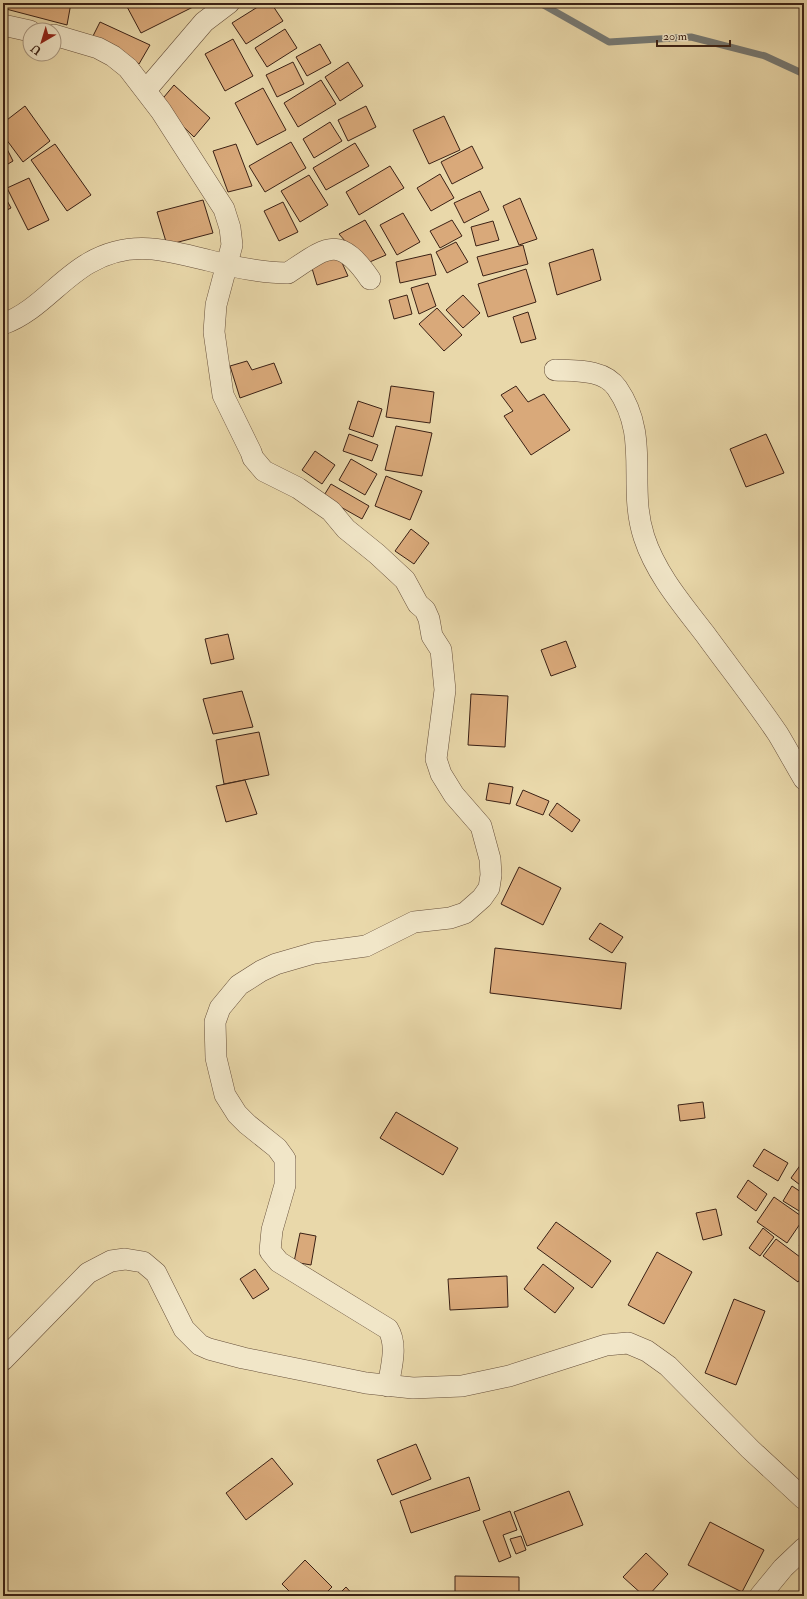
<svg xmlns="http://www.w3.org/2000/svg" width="807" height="1599" font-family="'IM FELL Double Pica',serif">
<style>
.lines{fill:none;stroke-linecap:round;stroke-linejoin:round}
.stream{stroke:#767a75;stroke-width:7}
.building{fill:#d9a97a;stroke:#3b2115}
.minor-casing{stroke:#664f3a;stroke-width:22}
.minor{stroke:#f1e6c8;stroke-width:21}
</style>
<rect width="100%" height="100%" fill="#e9d8aa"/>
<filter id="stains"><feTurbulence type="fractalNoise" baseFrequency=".005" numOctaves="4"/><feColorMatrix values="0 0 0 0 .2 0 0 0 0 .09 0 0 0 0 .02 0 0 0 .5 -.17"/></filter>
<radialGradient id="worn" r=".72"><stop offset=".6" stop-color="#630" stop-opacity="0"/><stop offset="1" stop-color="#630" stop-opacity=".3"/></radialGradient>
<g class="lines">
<polyline class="stream" points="540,3 609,42 691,37 765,56 804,74"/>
</g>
<g class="building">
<polygon points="8,3 71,3 67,25 6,9"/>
<polygon points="125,3 191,3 193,7 141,33"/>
<polygon points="264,3 271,3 283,21 246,44 232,23"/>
<polygon points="100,22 150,45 139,64 91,40"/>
<polygon points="285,29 297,48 267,67 255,48"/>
<polygon points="233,39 253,76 225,91 205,54"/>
<polygon points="320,44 331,63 307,76 296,57"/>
<polygon points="293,62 304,84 277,97 266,75"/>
<polygon points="348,62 363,86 340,101 325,77"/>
<polygon points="321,80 336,104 298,127 284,103"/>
<polygon points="174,85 210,118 194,137 159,103"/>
<polygon points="263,88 286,130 257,145 235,103"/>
<polygon points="25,106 50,141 23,162 3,135 3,123"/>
<polygon points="366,106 376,127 348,141 338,120"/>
<polygon points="444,116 460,150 429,164 413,130"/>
<polygon points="330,122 342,141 314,158 303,139"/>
<polygon points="3,141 13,161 3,167"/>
<polygon points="291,142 306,168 265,192 249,166"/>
<polygon points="355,143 369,166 326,190 313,168"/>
<polygon points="55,144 91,195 67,211 31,160"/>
<polygon points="236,144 252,186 228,192 213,151"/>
<polygon points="472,146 483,168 452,184 441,162"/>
<polygon points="390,166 404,188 359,215 346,192"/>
<polygon points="440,174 454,198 431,211 417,188"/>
<polygon points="309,175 328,205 300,222 281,191"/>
<polygon points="29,178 49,220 28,230 7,188"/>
<polygon points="480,191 489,210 464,223 454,203"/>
<polygon points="3,193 11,208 3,212"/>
<polygon points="520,198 537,239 519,245 503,206"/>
<polygon points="203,200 213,233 167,245 157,212"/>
<polygon points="283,202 298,232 279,241 264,211"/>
<polygon points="403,213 420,242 397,255 380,225"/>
<polygon points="365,220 386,255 365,264 339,234"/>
<polygon points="452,220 462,236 440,248 430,231"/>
<polygon points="493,221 499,240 476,246 471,227"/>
<polygon points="456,242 468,262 447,273 436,252"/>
<polygon points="523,245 528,264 483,276 477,257"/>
<polygon points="593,249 601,280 557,295 549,263"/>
<polygon points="431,254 436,275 400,283 396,262"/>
<polygon points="339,256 348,276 317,285 311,265"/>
<polygon points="526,269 536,302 488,317 478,284"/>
<polygon points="428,283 436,306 419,314 411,288"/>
<polygon points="407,295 412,314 394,319 389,300"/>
<polygon points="463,295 480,313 463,328 446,310"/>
<polygon points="437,308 462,335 444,351 419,324"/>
<polygon points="528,312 536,339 521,343 513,317"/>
<polygon points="247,361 252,370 274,363 282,383 240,398 230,366"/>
<polygon points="391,386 434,392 430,423 386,417"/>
<polygon points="516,386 528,402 544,394 570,430 531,455 504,416 513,411 501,395"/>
<polygon points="358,401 382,409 373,437 349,429"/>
<polygon points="396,426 432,433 422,476 385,470"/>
<polygon points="349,434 378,445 372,461 343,451"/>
<polygon points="766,434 784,473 746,487 730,449"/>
<polygon points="315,451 335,465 322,484 302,470"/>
<polygon points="351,459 377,474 365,495 339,480"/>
<polygon points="386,476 422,491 410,520 375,506"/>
<polygon points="331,484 369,506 362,519 323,497"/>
<polygon points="411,529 429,543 414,564 395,551"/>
<polygon points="228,634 234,659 211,664 205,639"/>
<polygon points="566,641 576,667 551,676 541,650"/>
<polygon points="242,691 253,727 213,734 203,699"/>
<polygon points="471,694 508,696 505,747 468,745"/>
<polygon points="259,732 269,775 224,784 216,740"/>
<polygon points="245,780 257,814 226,822 216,786"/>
<polygon points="489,783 513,787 510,804 486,800"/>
<polygon points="523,790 549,801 543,815 516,805"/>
<polygon points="557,803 580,820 572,832 549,815"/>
<polygon points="519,867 561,888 543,925 501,904"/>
<polygon points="600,923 623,937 612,953 589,939"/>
<polygon points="495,948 626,963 621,1009 490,993"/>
<polygon points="703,1102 705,1118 680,1121 678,1105"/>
<polygon points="396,1112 458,1148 443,1175 380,1138"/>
<polygon points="764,1149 788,1163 778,1181 753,1166"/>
<polygon points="804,1160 804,1188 791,1178"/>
<polygon points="748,1180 767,1194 756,1211 737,1197"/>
<polygon points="792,1186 804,1194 804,1214 783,1201"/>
<polygon points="774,1197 804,1218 787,1243 757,1222"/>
<polygon points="716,1209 722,1235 703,1240 696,1213"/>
<polygon points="556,1222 611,1261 592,1288 537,1248"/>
<polygon points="763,1228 774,1237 760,1256 749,1248"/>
<polygon points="300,1233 316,1236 311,1265 294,1262"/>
<polygon points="776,1239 804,1260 804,1274 798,1282 763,1256"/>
<polygon points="804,1240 804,1250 799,1246"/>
<polygon points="657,1252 692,1272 664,1324 628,1305"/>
<polygon points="543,1264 574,1288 555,1313 524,1289"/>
<polygon points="255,1269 269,1289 253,1299 240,1279"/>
<polygon points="507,1276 508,1307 450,1310 448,1279"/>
<polygon points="734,1299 765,1311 736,1385 705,1373"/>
<polygon points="416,1444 431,1479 392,1495 377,1460"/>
<polygon points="272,1458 293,1484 246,1520 226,1493"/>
<polygon points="469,1477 480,1510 411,1533 400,1501"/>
<polygon points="569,1491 583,1525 527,1546 514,1512"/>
<polygon points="510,1511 517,1530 503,1535 511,1557 499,1562 483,1521"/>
<polygon points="710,1522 764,1550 742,1592 688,1565"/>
<polygon points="521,1536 526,1550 516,1554 510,1539"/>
<polygon points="646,1553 668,1574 648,1596 644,1596 623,1577"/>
<polygon points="305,1560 332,1587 323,1596 294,1596 282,1584"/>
<polygon points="455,1576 519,1577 519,1596 455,1596"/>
<polygon points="346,1587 354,1596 337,1596"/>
</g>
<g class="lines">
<g class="minor-casing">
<g id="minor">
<polyline points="3,25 30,31"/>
<path d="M54,35L98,48L113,56L128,68L161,111L224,209L230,228L232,245L216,305L214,332L223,395L251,452L253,458L264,471L298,488L331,511L346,529L377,554L405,580L418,604L425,610L429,619L432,636L441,650L445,690L436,759L441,774L454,795L481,826L490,859L491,875L489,888L482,898L465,913L450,918L414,922L366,946L314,953L276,964L261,971L239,985L220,1008L215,1022L216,1058L225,1095L237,1114L247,1124L277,1148L285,1159V1185L272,1230L270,1251L279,1262L388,1329C398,1345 391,1368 388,1386"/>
<polyline points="146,90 204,22 229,3"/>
<path d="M3,324C37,312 59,280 89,263C131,239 164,250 207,260C233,267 261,273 288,273C327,247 339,234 370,279"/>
<path d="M555,370C576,371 604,369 617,388C651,437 627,485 644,537C656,574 682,604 705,634C729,667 755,700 778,734C787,749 795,764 804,779"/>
<polyline points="3,1360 88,1273 111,1261 125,1259 143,1262 156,1273 184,1329 200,1345 209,1349 243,1358 366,1383 413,1388 462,1386 509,1376 606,1345 628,1343 647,1351 668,1366 750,1449 804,1499"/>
<polyline points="760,1596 783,1568 804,1548"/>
</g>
</g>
<use href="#minor" class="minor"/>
</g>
<rect width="807" height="1599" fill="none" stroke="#e9d8aa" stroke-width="16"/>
<rect x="4" y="4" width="799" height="1591" fill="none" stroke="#3b2115" stroke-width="2"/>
<rect x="8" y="8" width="791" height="1583" fill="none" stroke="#3b2115"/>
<g transform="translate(42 42) rotate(218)"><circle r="19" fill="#f1e6c8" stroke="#a89780"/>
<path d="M0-3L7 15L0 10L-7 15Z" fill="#8f2418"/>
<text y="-6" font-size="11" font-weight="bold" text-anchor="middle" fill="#3b2115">U</text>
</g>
<path d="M657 40v6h73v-6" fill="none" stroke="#3b2115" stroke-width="2"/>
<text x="663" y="40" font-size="12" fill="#3b2115" stroke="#f1e6c8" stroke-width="3" paint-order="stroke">20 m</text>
<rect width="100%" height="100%" filter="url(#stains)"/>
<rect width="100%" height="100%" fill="url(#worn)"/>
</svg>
